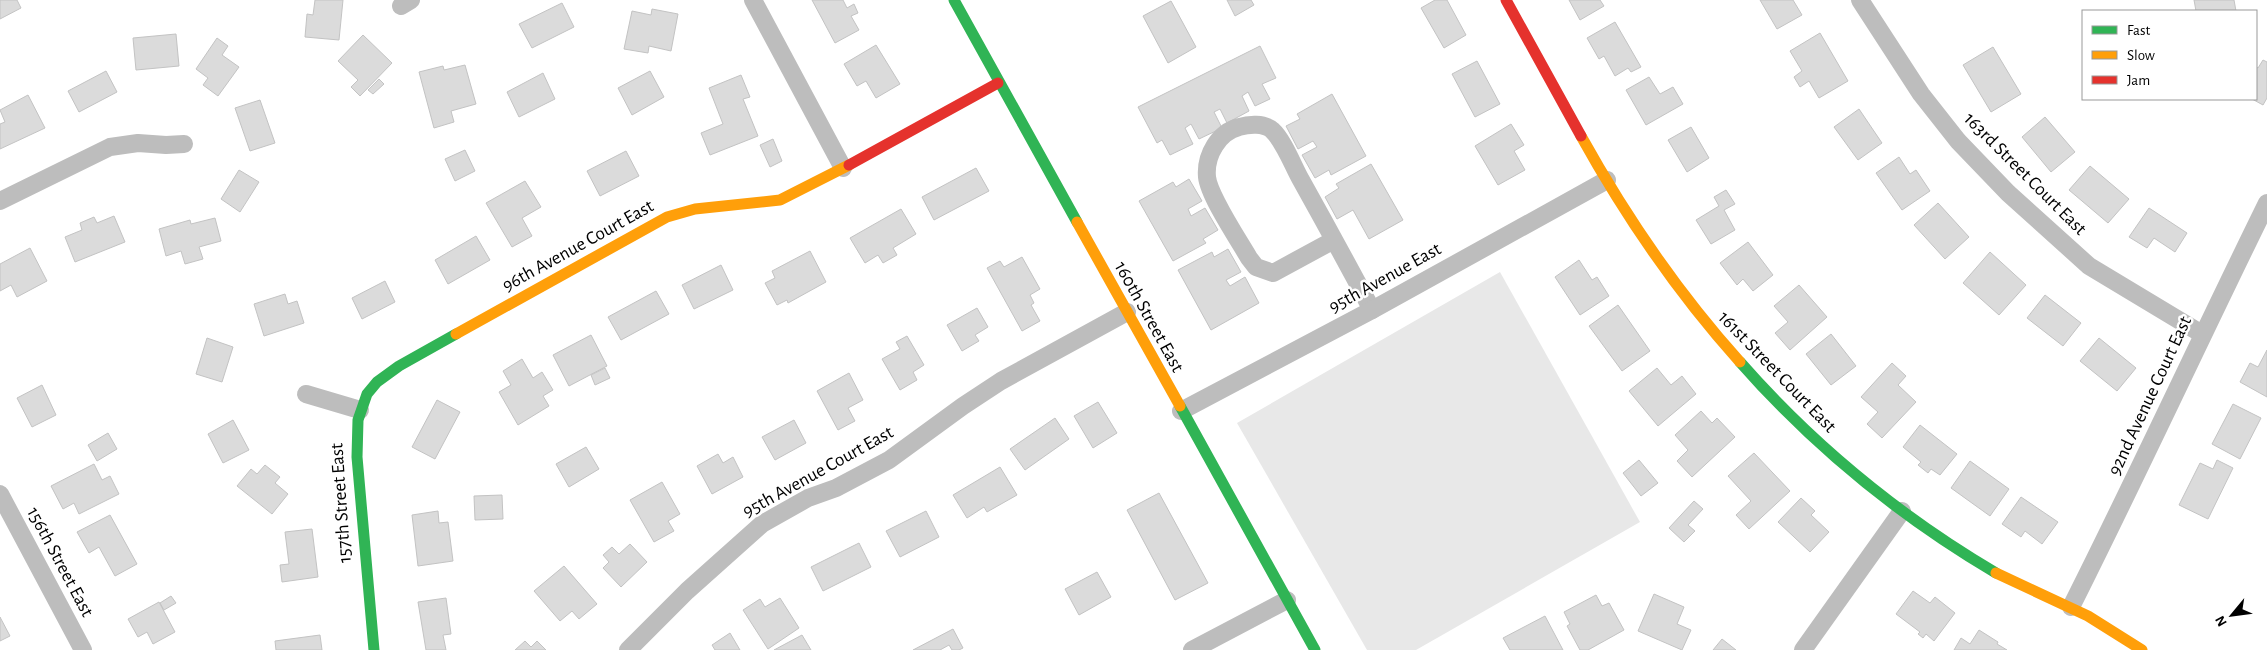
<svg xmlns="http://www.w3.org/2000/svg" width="2267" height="650" font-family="'Alegreya Sans',sans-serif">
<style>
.green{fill:#e8e8e8}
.building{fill:#dbdbdb;stroke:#c3c3c3}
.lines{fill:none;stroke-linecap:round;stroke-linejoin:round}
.street{stroke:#bdbdbd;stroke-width:18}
.fast{stroke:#30b455;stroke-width:11}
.slow{stroke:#ff9f0a;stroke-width:11}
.jam{stroke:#e5322d;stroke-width:11}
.labels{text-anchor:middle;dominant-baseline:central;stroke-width:5;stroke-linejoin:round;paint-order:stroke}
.street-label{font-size:19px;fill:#000;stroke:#fff}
</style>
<rect width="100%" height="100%" fill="#fff"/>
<polygon class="green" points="1500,272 1640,522 1416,650 1367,650 1237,423"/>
<g class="building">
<polygon points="0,0 17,0 21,8 0,19"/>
<polygon points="315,0 343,0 339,40 305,37 307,14 313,15"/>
<polygon points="812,0 843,0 847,8 854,4 858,13 851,16 859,30 835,43"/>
<polygon points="1227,0 1251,0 1254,5 1235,16"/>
<polygon points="1435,0 1447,0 1466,35 1444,48 1421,8"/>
<polygon points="1569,0 1600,0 1604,6 1580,20"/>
<polygon points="1760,0 1793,0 1802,15 1777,29"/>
<polygon points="2194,0 2234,0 2236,11 2196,11"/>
<polygon points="1171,1 1196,47 1168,63 1143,16"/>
<polygon points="562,3 574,27 532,48 519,24"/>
<polygon points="652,9 678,14 671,51 649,46 648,53 624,49 632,11 651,15"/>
<polygon points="1615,22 1641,67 1631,72 1628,68 1615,76 1604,56 1599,59 1587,38"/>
<polygon points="1820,33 1848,81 1819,98 1809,81 1800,87 1794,77 1802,71 1790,51"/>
<polygon points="176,34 179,66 136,70 133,38"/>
<polygon points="363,35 392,63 360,96 351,87 358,80 338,61"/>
<polygon points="217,38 228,46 222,55 239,67 218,96 203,85 208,78 196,69"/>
<polygon points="876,45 900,84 876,98 866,81 857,86 844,64"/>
<polygon points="1260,46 1276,78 1262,84 1270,99 1255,106 1248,92 1242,96 1249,111 1227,123 1220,109 1214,112 1222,128 1199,139 1191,124 1185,128 1193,144 1170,155 1162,140 1157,143 1138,107"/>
<polygon points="1993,47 2021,94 1991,112 1963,65"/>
<polygon points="2263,60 2267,62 2267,98 2263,105 2252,99 2256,99 2256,67 2258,68"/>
<polygon points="1477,61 1500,104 1475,117 1452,74"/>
<polygon points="465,65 476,104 451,111 454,122 434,128 419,72 443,66 444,70"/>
<polygon points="106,71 117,92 79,112 68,91"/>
<polygon points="650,71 664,97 632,115 618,88"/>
<polygon points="543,73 555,99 519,117 507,92"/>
<polygon points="741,75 750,97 743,99 758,136 710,155 701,133 723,124 709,88"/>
<polygon points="1649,77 1660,94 1673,87 1683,104 1646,125 1626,90"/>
<polygon points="379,79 384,84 373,94 368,90"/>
<polygon points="1332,94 1366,156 1331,175 1329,170 1315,178 1302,155 1317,147 1313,141 1298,149 1286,126 1300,119 1297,114"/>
<polygon points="28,95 45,128 0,149 0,124 5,122 0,110"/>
<polygon points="260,100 275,143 250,151 235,108"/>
<polygon points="1859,109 1882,143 1858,160 1834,127"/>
<polygon points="2045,117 2075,152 2051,172 2022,137"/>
<polygon points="1511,124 1524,145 1514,151 1525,170 1498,185 1475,146"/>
<polygon points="1691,127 1709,158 1687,172 1668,140"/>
<polygon points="773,139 782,161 770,167 760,145"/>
<polygon points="465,150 475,171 455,181 445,159"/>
<polygon points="626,151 639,176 600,196 587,171"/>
<polygon points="1899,157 1910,174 1916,170 1930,191 1902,210 1876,173"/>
<polygon points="1371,164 1403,220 1369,239 1353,210 1337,219 1325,197 1339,188 1336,184"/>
<polygon points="2090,166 2129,199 2108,223 2069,190"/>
<polygon points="976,168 989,191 934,220 922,197"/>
<polygon points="239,170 259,182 240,212 221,199"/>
<polygon points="1189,179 1202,201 1188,209 1191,216 1205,208 1218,230 1203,239 1206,243 1173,261 1139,201 1173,182 1176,187"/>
<polygon points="525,181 541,207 522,218 532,236 512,247 486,203"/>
<polygon points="1726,190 1735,204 1724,210 1735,230 1711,244 1696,220 1719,206 1714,197"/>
<polygon points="1938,203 1969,237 1945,259 1914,225"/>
<polygon points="2149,208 2187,233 2175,252 2154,238 2147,248 2129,237"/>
<polygon points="901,209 916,234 893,248 897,255 883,263 878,255 865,263 850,238"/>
<polygon points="114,216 125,242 75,262 65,237 82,230 80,223 94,217 97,223"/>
<polygon points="215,218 221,241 199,247 203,259 185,264 181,251 166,256 159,229 190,220 191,224"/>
<polygon points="476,236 490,260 448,284 435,260"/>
<polygon points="1748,242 1773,275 1753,291 1743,279 1737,285 1720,263"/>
<polygon points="30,248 47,281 17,297 11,285 0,291 0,264"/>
<polygon points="1228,249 1241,272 1226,280 1230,286 1245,277 1259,303 1211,330 1178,270 1212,252 1214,257"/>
<polygon points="810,251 826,282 788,303 787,300 777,305 765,283 775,278 772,271"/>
<polygon points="1990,252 2026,285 1999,315 1963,283"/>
<polygon points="1022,257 1040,289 1030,295 1034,303 1031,305 1040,321 1022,331 987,268 1000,261 1004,267"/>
<polygon points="1579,260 1592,280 1597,277 1609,296 1580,315 1555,277"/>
<polygon points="721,265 733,290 694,309 682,285"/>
<polygon points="385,281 395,302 362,319 352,298"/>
<polygon points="1799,285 1827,317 1790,350 1775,333 1788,322 1774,306"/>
<polygon points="656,291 669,314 621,340 608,317"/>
<polygon points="285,294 288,304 297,301 304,323 264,336 254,304"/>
<polygon points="2045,295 2081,323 2063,346 2027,318"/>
<polygon points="1618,305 1650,351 1622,371 1589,326"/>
<polygon points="977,308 988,327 975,335 979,341 962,351 947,325"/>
<polygon points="1831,334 1856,366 1831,385 1806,354"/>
<polygon points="591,335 607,366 569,386 553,355"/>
<polygon points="907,336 924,365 913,372 917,380 900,390 882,359 900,349 896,342"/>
<polygon points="207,338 233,347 222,382 196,374"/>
<polygon points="2099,338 2136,368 2117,391 2080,361"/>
<polygon points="2267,350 2267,397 2240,382 2250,363 2258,367"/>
<polygon points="522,359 533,378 542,372 553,390 543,396 549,406 518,425 499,392 511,385 503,371"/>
<polygon points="1892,363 1906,376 1898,385 1916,402 1882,438 1867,424 1878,412 1861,397"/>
<polygon points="605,368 610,378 595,385 591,375"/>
<polygon points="1657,368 1671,385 1682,376 1696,394 1658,426 1629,391"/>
<polygon points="849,373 863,400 848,408 855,421 838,430 817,391"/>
<polygon points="42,385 56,415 32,427 17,398"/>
<polygon points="437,400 460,412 435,459 412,447"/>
<polygon points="1098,402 1117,433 1093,448 1074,416"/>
<polygon points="2233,404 2261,418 2240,459 2212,444"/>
<polygon points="1701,411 1712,423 1717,418 1735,437 1692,477 1677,461 1688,450 1675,435"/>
<polygon points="1055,418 1069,439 1025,470 1010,449"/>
<polygon points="233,420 249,450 223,463 208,434"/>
<polygon points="794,420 806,443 775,460 762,437"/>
<polygon points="1920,425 1957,454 1940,475 1931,469 1928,473 1918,465 1921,462 1903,447"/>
<polygon points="108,433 117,449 97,461 88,445"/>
<polygon points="586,447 599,469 569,487 556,464"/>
<polygon points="1754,453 1790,491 1749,529 1736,515 1751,501 1728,476"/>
<polygon points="718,454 723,463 733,457 743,477 712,494 697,466"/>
<polygon points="1639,460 1658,483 1641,496 1623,473"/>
<polygon points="2217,460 2233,468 2208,519 2179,505 2200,463 2213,469"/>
<polygon points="1970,461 2009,489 1990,516 1951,488"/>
<polygon points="94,464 102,480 110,476 119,494 79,514 74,503 63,509 51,486"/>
<polygon points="265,465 280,477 275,483 288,494 272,514 237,486 251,469 257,474"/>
<polygon points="1000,467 1017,495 987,512 984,507 967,518 953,495"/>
<polygon points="662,482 680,514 668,521 674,531 654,542 630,500"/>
<polygon points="1159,493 1208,583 1175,600 1127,510"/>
<polygon points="502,495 503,519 475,520 474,496"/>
<polygon points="2021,497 2058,522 2042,544 2025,531 2021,537 2002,524"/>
<polygon points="1801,498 1815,511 1811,515 1829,532 1810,552 1778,522"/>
<polygon points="1694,501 1703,509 1688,525 1695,531 1684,542 1669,528"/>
<polygon points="438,511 439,523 448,522 453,561 418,566 412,515"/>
<polygon points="926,511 939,537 900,557 886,531"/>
<polygon points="110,515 137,564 115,576 99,547 89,553 77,532"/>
<polygon points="312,529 318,577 282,582 280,565 289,564 285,532"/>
<polygon points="859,543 871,567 823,591 811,567"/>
<polygon points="630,544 647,562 621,587 603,568 609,562 603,555 612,547 619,554"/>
<polygon points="564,566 597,604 579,619 572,611 560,621 534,591"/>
<polygon points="1097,572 1111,597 1079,615 1065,589"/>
<polygon points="1913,591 1930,603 1935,597 1955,613 1934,641 1926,634 1923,638 1918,634 1920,632 1896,614"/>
<polygon points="1654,594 1684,607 1677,624 1691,630 1682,650 1638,631"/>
<polygon points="1596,595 1602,606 1609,603 1624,630 1588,650 1580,650 1567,626 1570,624 1564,612"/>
<polygon points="171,596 176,603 164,610 160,603"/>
<polygon points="446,598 451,634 443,635 446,650 426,650 418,602"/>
<polygon points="780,598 799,628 768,649 743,610 760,599 765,607"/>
<polygon points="159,602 175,632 153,644 147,632 138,637 128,619"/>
<polygon points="1545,616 1563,650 1510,650 1503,638"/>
<polygon points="0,617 10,636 0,641"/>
<polygon points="953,629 963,648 959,650 952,650 949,645 940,650 913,650"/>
<polygon points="1979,630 1998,642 1997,644 2007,650 1954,650 1961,638 1970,644"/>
<polygon points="730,633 740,650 715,650 712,645"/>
<polygon points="320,635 322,650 276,650 275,641"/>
<polygon points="802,635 811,650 774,650"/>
<polygon points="1722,639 1736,650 1713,650"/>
<polygon points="525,641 531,647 537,641 546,650 515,650"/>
</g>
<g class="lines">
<g class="street">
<polyline points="753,0 843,168"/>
<polyline points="1860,0 1921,94 1958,141 2008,193 2089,266 2202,334"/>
<polyline points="401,6 411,0"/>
<polyline points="0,201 110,147 138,143 166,145 184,144"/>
<path d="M1334,240L1273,273L1256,267L1249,258C1238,239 1209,196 1207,177C1205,155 1219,132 1239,127C1249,124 1264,123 1272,130C1284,141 1293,166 1301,180C1325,223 1349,267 1372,310"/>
<polyline points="306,394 360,410"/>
<polyline points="1181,411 1372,310 1607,180"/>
<polyline points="0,494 83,650"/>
<path d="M2071,607C2138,474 2201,337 2267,203"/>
<polyline points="628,650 687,591 762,524 808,498 836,488 889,460 963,406 1001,381 1127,312"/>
<polyline points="1192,650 1287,600"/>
<polyline points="1803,650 1902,511"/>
</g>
<g class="fast">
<polyline points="954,0 1077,222"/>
<path d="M1740,362C1813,445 1901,517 1996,573"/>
<polyline points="1180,406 1315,650"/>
<polyline points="374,650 357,457 358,420 367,394 377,382 399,366 456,334"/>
</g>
<g class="slow">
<path d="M1581,136C1626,217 1678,293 1740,362"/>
<polyline points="1077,222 1180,406"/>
<polyline points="456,334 667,217 695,209 780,200 849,165"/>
<polyline points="1996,573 2088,616 2142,650"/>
</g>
<g class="jam">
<polyline points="1506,0 1581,136"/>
<polyline points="849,165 998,83"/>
</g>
</g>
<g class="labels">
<g class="street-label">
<text transform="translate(2025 174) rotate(45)">163rd Street Court East</text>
<text transform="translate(578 246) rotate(-29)">96th Avenue Court East</text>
<text transform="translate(1385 278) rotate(-29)">95th Avenue East</text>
<text transform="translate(1149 317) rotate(61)">160th Street East</text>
<text transform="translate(1777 372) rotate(46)">161st Street Court East</text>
<text transform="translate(2150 396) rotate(-65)">92nd Avenue Court East</text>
<text transform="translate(818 472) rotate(-29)">95th Avenue Court East</text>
<text transform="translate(341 503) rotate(-94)">157th Street East</text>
<text transform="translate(60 562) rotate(62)">156th Street East</text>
</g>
</g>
<rect x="2082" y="10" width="175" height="90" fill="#ffffff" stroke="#999999"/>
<rect x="2092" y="26" width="25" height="8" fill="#30b455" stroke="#999999"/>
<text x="2127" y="35" font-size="15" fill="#000000">Fast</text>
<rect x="2092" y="51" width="25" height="8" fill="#ff9f0a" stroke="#999999"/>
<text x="2127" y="60" font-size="15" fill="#000000">Slow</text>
<rect x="2092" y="76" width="25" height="8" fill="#e5322d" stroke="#999999"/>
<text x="2127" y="85" font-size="15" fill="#000000">Jam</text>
<g transform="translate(2232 615) rotate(241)" stroke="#ffffff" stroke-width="4" paint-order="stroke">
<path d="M0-4L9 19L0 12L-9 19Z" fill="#000000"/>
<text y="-8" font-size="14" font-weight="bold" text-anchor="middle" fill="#000000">N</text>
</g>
</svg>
